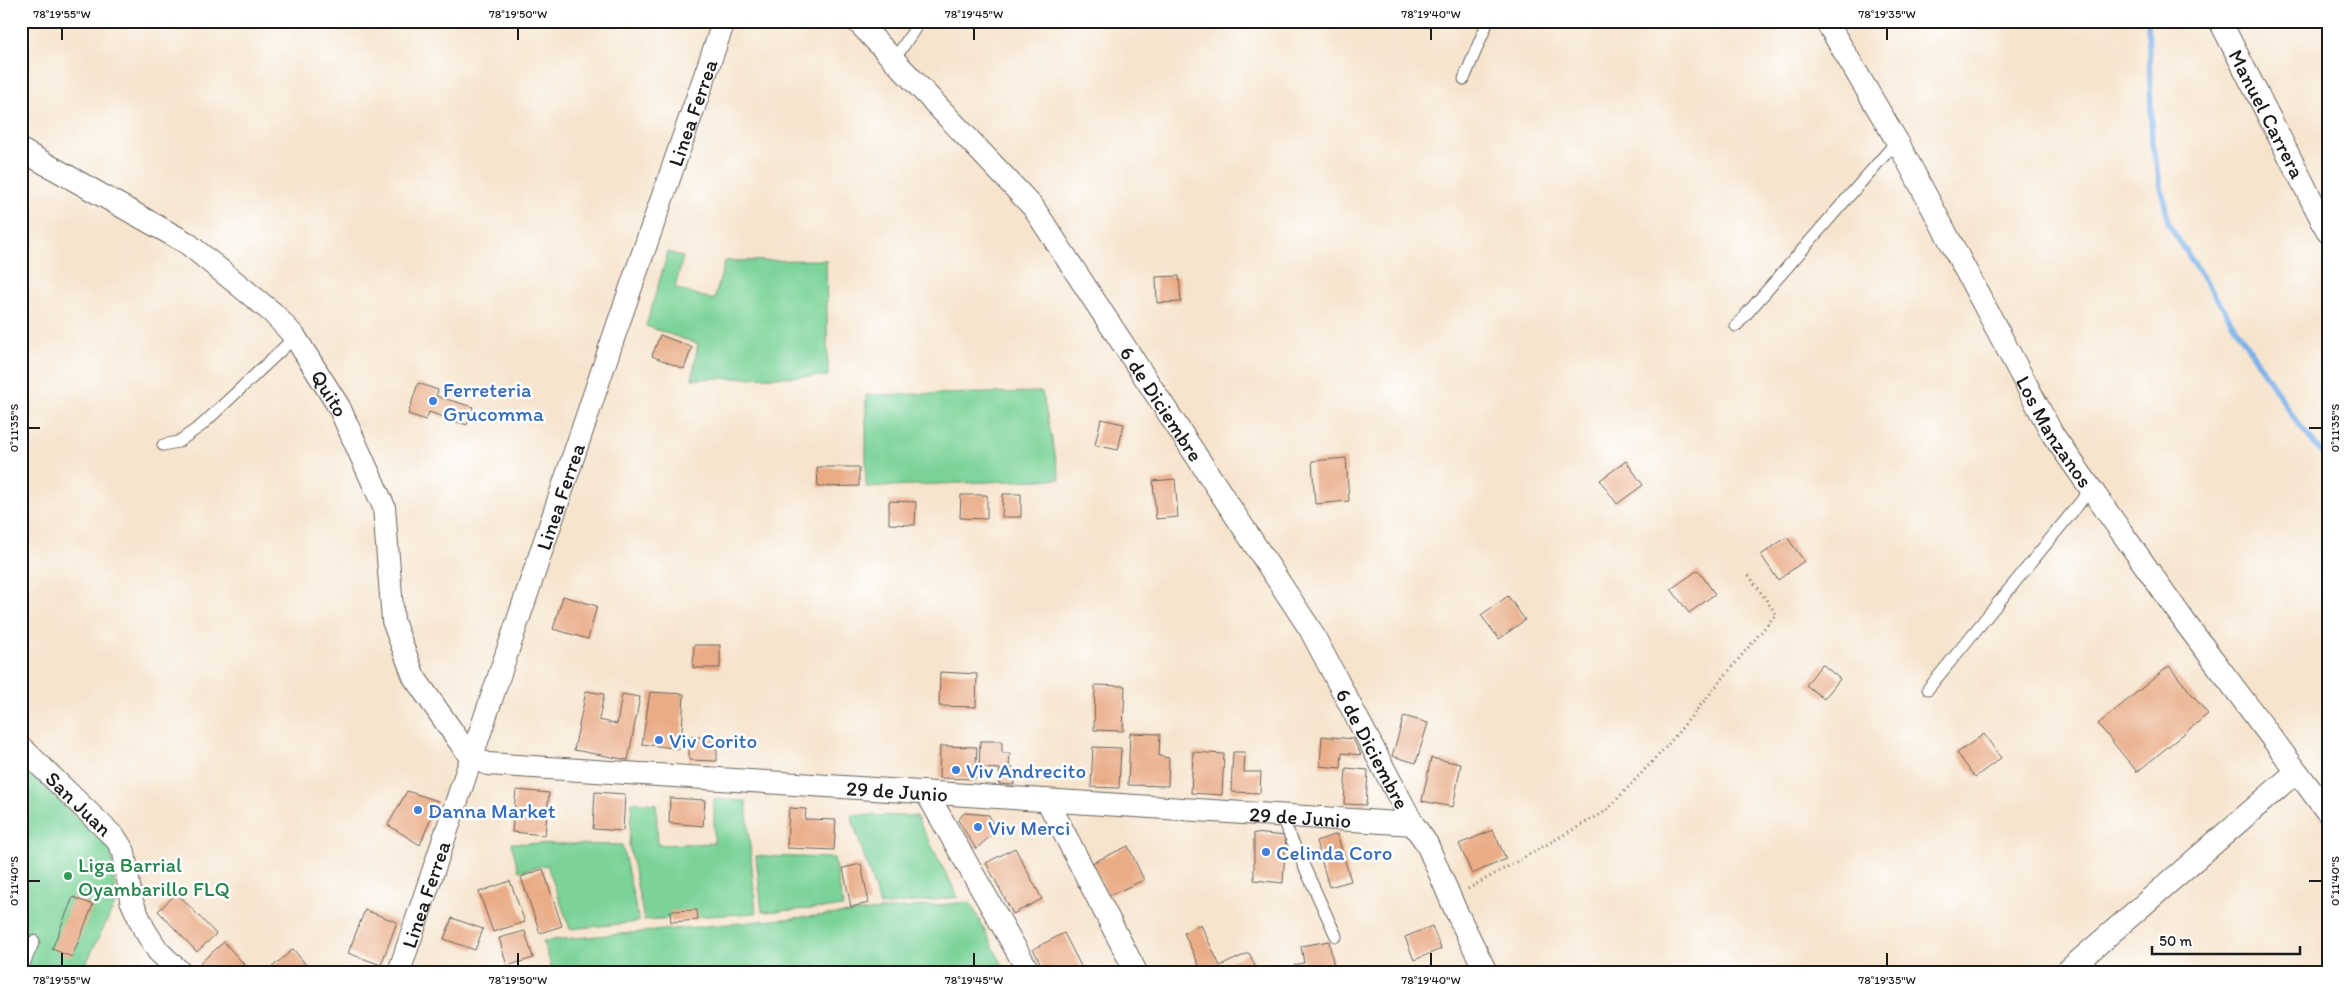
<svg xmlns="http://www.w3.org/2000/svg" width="2349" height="993" font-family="Itim,sans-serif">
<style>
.green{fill:#7bd399;stroke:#4c785a}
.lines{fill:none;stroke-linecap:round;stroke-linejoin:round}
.stream{stroke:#7cb1ea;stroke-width:5.5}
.building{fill:#e9ac86}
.lane-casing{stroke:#68625a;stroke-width:13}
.street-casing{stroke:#68625a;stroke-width:24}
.path{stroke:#68625a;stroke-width:3;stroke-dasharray:1 4;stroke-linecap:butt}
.lane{stroke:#fff;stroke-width:11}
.street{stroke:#fff;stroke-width:22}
.ticks{fill:none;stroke:#1c1c1c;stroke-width:2}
.shop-dot{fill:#3f7fe0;stroke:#fff;stroke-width:2}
.leisure-dot{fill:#2e9e5b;stroke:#fff;stroke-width:2}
.labels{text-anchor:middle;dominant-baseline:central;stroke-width:5;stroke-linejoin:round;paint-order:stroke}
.street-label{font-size:21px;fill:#1c1c1c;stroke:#fff}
.shop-label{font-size:21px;fill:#366cbe;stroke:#fff;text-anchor:start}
.leisure-label{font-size:21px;fill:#27864d;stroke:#fff;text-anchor:start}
.neatline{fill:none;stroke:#1c1c1c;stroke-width:2}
.ticks-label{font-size:12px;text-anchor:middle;fill:#1c1c1c}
</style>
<rect width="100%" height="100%" fill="#fff"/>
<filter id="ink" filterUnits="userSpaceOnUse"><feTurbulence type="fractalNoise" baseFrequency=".02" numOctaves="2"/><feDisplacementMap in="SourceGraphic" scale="10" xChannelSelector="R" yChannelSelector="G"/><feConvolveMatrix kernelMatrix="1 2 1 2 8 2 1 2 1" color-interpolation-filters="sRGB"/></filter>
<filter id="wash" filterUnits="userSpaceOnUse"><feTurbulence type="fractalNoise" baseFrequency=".0096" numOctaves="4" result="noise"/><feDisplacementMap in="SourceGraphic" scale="20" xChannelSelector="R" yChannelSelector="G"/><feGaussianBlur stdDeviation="1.12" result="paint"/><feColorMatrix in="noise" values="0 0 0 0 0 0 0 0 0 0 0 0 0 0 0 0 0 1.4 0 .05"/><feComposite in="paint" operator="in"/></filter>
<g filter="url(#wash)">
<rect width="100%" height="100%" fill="#f6e4cd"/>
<g class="green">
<polygon points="668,252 683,257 675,288 714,300 725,261 826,260 828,376 692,379 698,344 646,326"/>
<polygon points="1042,392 1060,479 866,487 866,395"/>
<polygon points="21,765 112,850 116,902 82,972 21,972"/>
<polygon points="714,799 746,801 756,913 644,920 629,845 632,802 656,804 658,845 714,843"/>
<polygon points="851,815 916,816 958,897 880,906"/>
<polygon points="511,843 622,845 639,922 570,929 547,865 519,871"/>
<polygon points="756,856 834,858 843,907 762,912"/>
<polygon points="970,902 1006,972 553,972 543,941"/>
</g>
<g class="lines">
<polyline class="stream" points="2148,21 2152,144 2169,225 2296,421 2328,460"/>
</g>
<g id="blocks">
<g class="building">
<polygon points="1179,276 1181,302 1157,303 1156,277"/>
<polygon points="660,335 692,347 684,369 652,356"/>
<polygon points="418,383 438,390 436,396 473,407 467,425 429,412 426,420 408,414"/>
<polygon points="1101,419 1124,424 1118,450 1095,445"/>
<polygon points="1346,458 1349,501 1315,504 1312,461"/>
<polygon points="1626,461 1643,485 1617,504 1600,480"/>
<polygon points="817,467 859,467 859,486 818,487"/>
<polygon points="1175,479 1178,517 1156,519 1153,481"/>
<polygon points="1003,494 1021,494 1021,517 1002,517"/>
<polygon points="961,495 987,495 987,519 960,518"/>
<polygon points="889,501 916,502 915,525 889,524"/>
<polygon points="1787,537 1804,561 1778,580 1761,555"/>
<polygon points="1698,570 1715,594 1689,613 1671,589"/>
<polygon points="563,596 597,606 588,639 553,629"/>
<polygon points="1508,596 1525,620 1499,639 1481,615"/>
<polygon points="694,645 720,645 720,668 693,668"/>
<polygon points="1822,664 1840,679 1824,699 1806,685"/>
<polygon points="2169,666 2208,714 2137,772 2098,724"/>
<polygon points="940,672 977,674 976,707 939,706"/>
<polygon points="1095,685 1125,686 1123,731 1094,730"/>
<polygon points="586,691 604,694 599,720 617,724 622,694 640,697 628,760 574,750"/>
<polygon points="650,692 684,694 681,749 642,744"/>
<polygon points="1404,716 1428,723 1416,763 1392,756"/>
<polygon points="1130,733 1160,734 1159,756 1169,758 1168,786 1128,785"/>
<polygon points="1984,734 2001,758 1975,777 1957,753"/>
<polygon points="1322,736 1353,739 1361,755 1342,753 1341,768 1320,766"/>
<polygon points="689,737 717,737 717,761 689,760"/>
<polygon points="980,741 1002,741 1002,753 1010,753 1009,768 1014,768 1014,785 999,784 1000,769 979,768"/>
<polygon points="940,746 977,747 975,779 939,778"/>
<polygon points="1093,747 1121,748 1119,788 1091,787"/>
<polygon points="1193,752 1224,754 1222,795 1191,793"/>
<polygon points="1233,752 1245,752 1244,772 1261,772 1260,793 1231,792"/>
<polygon points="1431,758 1461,764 1453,807 1422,801"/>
<polygon points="1346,768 1368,770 1366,805 1344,804"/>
<polygon points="516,790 549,793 545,835 512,832"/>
<polygon points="407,791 438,801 420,845 388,825"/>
<polygon points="595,792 625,794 623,831 593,829"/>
<polygon points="670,798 705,800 703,826 669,823"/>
<polygon points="789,808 806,809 805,819 836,820 834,850 787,848"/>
<polygon points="964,813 989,815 996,831 976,849 958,820"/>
<polygon points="1493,830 1506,859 1472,874 1459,844"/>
<polygon points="1254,833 1286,836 1283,883 1254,880"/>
<polygon points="1337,834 1351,881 1329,887 1316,841"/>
<polygon points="1128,846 1144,880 1108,896 1092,863"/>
<polygon points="1015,848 1042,899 1013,914 986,863"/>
<polygon points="861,864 869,903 851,907 843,868"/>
<polygon points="543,869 562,926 540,933 521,877"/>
<polygon points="510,881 525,922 493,932 479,892"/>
<polygon points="177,893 216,934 197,952 158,911"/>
<polygon points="73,897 93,905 72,957 52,949"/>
<polygon points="365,910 397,922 381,965 348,953"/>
<polygon points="697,910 698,920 671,922 670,911"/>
<polygon points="452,918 483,929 475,950 444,939"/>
<polygon points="1201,925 1220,966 1249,953 1258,972 1202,972 1184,933"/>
<polygon points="1432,926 1441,949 1414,960 1405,937"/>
<polygon points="525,931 533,958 507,966 499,938"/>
<polygon points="1064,933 1084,972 1045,972 1033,949"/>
<polygon points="1329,941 1335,972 1295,972 1294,965 1304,963 1301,946"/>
<polygon points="224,942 251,972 208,972 200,963"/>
<polygon points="293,949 312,972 272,972 270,969"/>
</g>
</g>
</g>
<g filter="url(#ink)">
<use href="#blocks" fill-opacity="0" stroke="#68625a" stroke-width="1"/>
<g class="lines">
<g class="lane-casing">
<g id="lane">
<polyline points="894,60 920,21"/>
<polyline points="1464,79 1488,21"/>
<polyline points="1736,326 1897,141"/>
<polyline points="163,445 178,442 202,425 295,337"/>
<polyline points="1928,689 2091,489"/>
<polyline points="1281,816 1336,936"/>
<polyline points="21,971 34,941"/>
</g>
</g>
<g class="street-casing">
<g id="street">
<path id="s1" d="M857,21L1033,207L1310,629L1413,824L1427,844L1455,909L1486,972"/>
<path id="s2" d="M1826,21L1897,141L2053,435L2187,625L2328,813"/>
<path id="s3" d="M2220,21L2328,232"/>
<path id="s4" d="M21,150L187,243L273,313L295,337L339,407L384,507L393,621L414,677L471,758"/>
<path id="s5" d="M21,747L116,839L124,852L131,900L144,929L158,951L180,972"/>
<path id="s6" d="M471,758L488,764L1413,824"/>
<polyline points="926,792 1029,972"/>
<polyline points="1047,800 1136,972"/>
<path id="s7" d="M399,972L615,333L724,21"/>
<polyline points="2066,972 2296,772"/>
</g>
</g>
<polyline class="path" points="1468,889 1606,811 1666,747 1776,614 1748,574"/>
<use href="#lane" class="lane"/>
<use href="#street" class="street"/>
</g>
</g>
<path class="ticks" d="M62,28V40M518,28V40M974,28V40M1431,28V40M1887,28V40M28,428H40M2309,428H2322M28,881H40M2309,881H2322M62,953V966M518,953V966M974,953V966M1431,953V966M1887,953V966"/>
<g class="shop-dot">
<circle cx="433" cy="401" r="5"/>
<circle cx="659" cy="740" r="5"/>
<circle cx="956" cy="770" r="5"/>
<circle cx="418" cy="810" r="5"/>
<circle cx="978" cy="827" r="5"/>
<circle cx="1266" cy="852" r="5"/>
</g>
<circle class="leisure-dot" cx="68" cy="876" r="5"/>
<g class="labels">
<g class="street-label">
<text stroke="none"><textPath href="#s7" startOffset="908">Linea Ferrea</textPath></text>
<text stroke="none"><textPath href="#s3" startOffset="104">Manuel Carrera</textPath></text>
<text stroke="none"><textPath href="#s4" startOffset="400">Quito</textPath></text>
<text stroke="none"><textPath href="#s1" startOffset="491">6 de Diciembre</textPath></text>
<text stroke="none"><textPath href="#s2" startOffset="470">Los Manzanos</textPath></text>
<text stroke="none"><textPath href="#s7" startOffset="502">Linea Ferrea</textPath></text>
<text stroke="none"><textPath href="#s1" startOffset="896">6 de Diciembre</textPath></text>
<text stroke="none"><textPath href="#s6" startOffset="428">29 de Junio</textPath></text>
<text stroke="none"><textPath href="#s5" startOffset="81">San Juan</textPath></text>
<text stroke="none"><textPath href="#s6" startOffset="832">29 de Junio</textPath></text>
<text stroke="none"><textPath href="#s7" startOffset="82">Linea Ferrea</textPath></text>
</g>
<g class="shop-label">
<text x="443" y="389">Ferreteria<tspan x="443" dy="24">Grucomma</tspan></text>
<text x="669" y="740">Viv Corito</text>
<text x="966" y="770">Viv Andrecito</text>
<text x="428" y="810">Danna Market</text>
<text x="988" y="827">Viv Merci</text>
<text x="1276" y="852">Celinda Coro</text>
</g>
<g class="leisure-label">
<text x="78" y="864">Liga Barrial<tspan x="78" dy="24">Oyambarillo FLQ</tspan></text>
</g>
</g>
<rect width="2349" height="993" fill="none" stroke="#fff" stroke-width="55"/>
<path d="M2152 946v8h148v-8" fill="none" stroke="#1c1c1c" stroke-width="2.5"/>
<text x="2159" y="946" font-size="15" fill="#1c1c1c" stroke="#ffffff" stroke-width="4" paint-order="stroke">50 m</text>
<rect x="28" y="28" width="2294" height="938" class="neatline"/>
<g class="ticks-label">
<text x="62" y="18">78°19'55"W</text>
<text x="518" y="18">78°19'50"W</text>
<text x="974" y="18">78°19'45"W</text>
<text x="1431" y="18">78°19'40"W</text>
<text x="1887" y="18">78°19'35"W</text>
<text transform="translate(14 428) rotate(-90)" y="4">0°11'35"S</text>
<text transform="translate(2335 428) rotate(-90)" y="4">0°11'35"S</text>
<text transform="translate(14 881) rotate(-90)" y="4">0°11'40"S</text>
<text transform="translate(2335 881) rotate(-90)" y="4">0°11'40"S</text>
<text x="62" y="984">78°19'55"W</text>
<text x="518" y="984">78°19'50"W</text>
<text x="974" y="984">78°19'45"W</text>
<text x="1431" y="984">78°19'40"W</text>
<text x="1887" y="984">78°19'35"W</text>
</g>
</svg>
